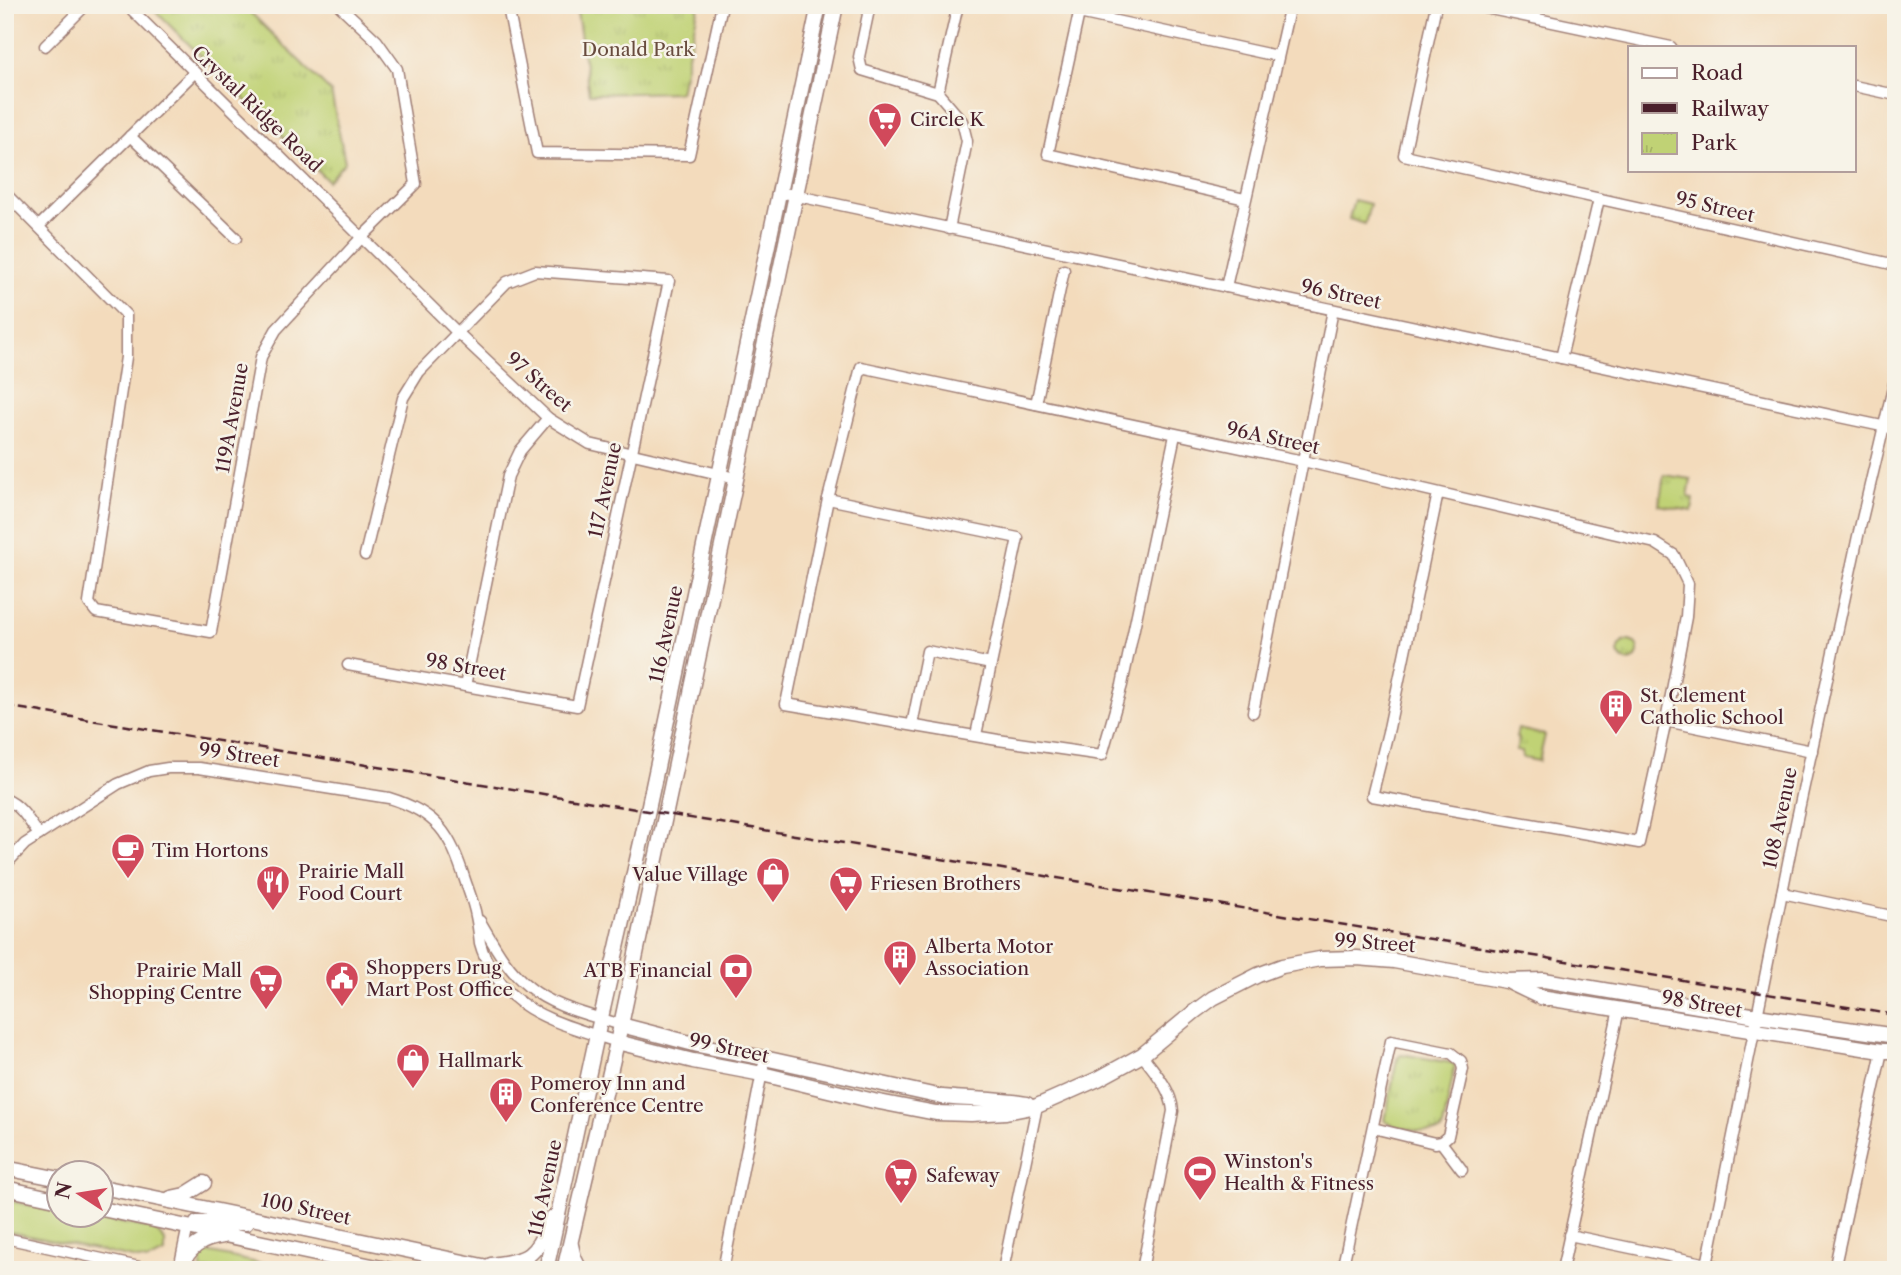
<svg xmlns="http://www.w3.org/2000/svg" width="1901" height="1275" font-family="'Libre Caslon Text',serif">
<style>
.grass{fill:#c0d275;stroke:#857850;stroke-width:2}
.park{fill:url(#park-tufts);stroke:#857850;stroke-width:2}
.lines{fill:none;stroke-linecap:round;stroke-linejoin:round}
.minor-casing{stroke:#9e7d74;stroke-width:13}
.major-casing{stroke:#9e7d74;stroke-width:17}
.minor{stroke:#fff;stroke-width:10}
.major{stroke:#fff;stroke-width:14}
.rail{stroke:#4a1f2b;stroke-width:2.5;stroke-dasharray:10 5;stroke-linecap:butt}
.labels{text-anchor:middle;dominant-baseline:central;stroke-width:5;stroke-linejoin:round;paint-order:stroke}
.park-label{font-size:19px;fill:#684c3e;stroke:#f7f3e8}
.street-label{font-size:19px;fill:#4a1f2b;stroke:#f7f3e8}
.poi-label{font-size:19px;fill:#4a1f2b;stroke:#f7f3e8;text-anchor:start}
</style>
<defs>
<pattern id="park-tufts" width="24" height="20" patternUnits="userSpaceOnUse" patternTransform="scale(1.75)"><rect width="24" height="20" fill="#c0d275"/><path d="M3 7l-1-3M5 7V3M7 7l1-3M15 17l-1-3M17 17v-4M19 17l1-3" fill="none" stroke="#a6b465"/></pattern>
</defs>
<rect width="100%" height="100%" fill="#f7f3e8"/>
<filter id="ink" filterUnits="userSpaceOnUse"><feTurbulence type="fractalNoise" baseFrequency=".0143" numOctaves="2"/><feDisplacementMap in="SourceGraphic" scale="14" xChannelSelector="R" yChannelSelector="G"/><feConvolveMatrix kernelMatrix="1 2 1 2 8 2 1 2 1" color-interpolation-filters="sRGB"/></filter>
<filter id="wash" filterUnits="userSpaceOnUse"><feTurbulence type="fractalNoise" baseFrequency=".00686" numOctaves="4" result="noise"/><feDisplacementMap in="SourceGraphic" scale="28" xChannelSelector="R" yChannelSelector="G"/><feGaussianBlur stdDeviation="1.57" result="paint"/><feColorMatrix in="noise" values="0 0 0 0 0 0 0 0 0 0 0 0 0 0 0 0 0 1.4 0 .05"/><feComposite in="paint" operator="in"/></filter>
<g filter="url(#wash)">
<rect width="100%" height="100%" fill="#f3dbbc"/>
<g class="grass">
<polygon points="5,1200 59,1211 60,1216 85,1216 154,1229 165,1241 165,1253 147,1261 5,1231"/>
<polygon points="202,1251 292,1270 201,1270"/>
</g>
<g class="park">
<polygon points="149,5 243,5 331,92 345,162 328,181"/>
<polygon points="576,5 699,5 680,92 589,94"/>
<polygon points="1354,200 1370,204 1365,224 1349,219"/>
<polygon points="1664,475 1691,479 1688,497 1694,498 1692,511 1659,505"/>
<circle cx="1628" cy="651" r="10"/>
<polygon points="1518,729 1545,735 1539,761 1523,758 1522,752 1516,751 1519,739 1516,738"/>
<path d="M1401,1054L1452,1063L1455,1065L1443,1127L1441,1131C1429,1135 1395,1128 1385,1121L1397,1059Z"/>
</g>
</g>
<g filter="url(#ink)">
<g class="lines">
<g class="minor-casing">
<g id="minor">
<polyline points="127,5 458,333 548,418 590,444 736,478"/>
<polyline points="503,5 509,12 537,153 689,155 722,5"/>
<polyline points="870,5 859,57 862,70 938,93 962,121 967,141 949,229"/>
<polyline points="1436,5 1404,155 1896,265"/>
<polyline points="1471,5 1671,47"/>
<polyline points="45,46 86,5"/>
<polyline points="1854,86 1896,95"/>
<polyline points="938,93 958,5"/>
<polyline points="130,136 236,238"/>
<polyline points="779,192 1896,429"/>
<polyline points="5,193 126,315 126,357 89,603 96,612 211,632 261,357 276,330 362,237 416,184 397,69 377,41 339,5"/>
<polyline points="1245,199 1048,154 1079,13 1277,56"/>
<polyline points="39,226 194,73"/>
<polyline points="1226,287 1290,5"/>
<polyline points="1561,358 1599,199"/>
<polyline points="1036,404 1064,270"/>
<polyline points="1175,435 1122,685 1102,755 998,740 786,704 828,499 861,367 1303,461 1655,543 1674,555 1688,584 1686,617 1666,721 1639,843 1372,796 1389,728 1438,493"/>
<polyline points="828,499 1018,538 976,735"/>
<polyline points="348,665 577,706 669,281 535,271 507,282 419,372 403,398 365,555"/>
<polyline points="465,686 508,476 520,451 548,418"/>
<polyline points="1253,712 1333,310"/>
<polyline points="1666,721 1812,751"/>
<polyline points="912,725 927,651 991,664"/>
<path d="M5,799C22,806 29,821 39,835"/>
<path d="M5,868L10,860L25,844L118,784L149,771L168,768H199L389,798C438,813 450,834 465,880C469,892 474,904 476,916C478,925 479,934 480,943C485,962 499,984 514,997C539,1020 584,1031 617,1042"/>
<polyline points="1782,893 1896,917"/>
<path d="M480,921C494,945 507,970 529,987C554,1008 591,1015 621,1025"/>
<path d="M1142,1055C1155,1072 1171,1089 1173,1111L1142,1270"/>
<polyline points="1441,1142 1462,1170"/>
<polyline points="1569,1235 1736,1270"/>
<polyline points="5,1238 153,1270"/>
<polyline points="180,1264 188,1226"/>
<polyline points="723,1270 763,1067"/>
<polyline points="1003,1270 1037,1106"/>
<polyline points="1342,1270 1391,1041 1451,1053 1461,1061 1463,1069 1448,1136 1441,1142 1435,1143 1373,1128"/>
<polyline points="1562,1270 1619,1009"/>
<polyline points="1706,1270 1796,823 1858,536 1896,375"/>
<polyline points="1834,1270 1882,1051"/>
</g>
</g>
<g class="major-casing">
<g id="major">
<polyline points="1511,983 1540,997 1882,1051 1896,1051"/>
<path d="M621,1025L698,1045L764,1058L942,1097C971,1100 999,1099 1027,1104"/>
<polyline points="617,1042 693,1061 762,1074 874,1101 936,1113 971,1114 1006,1112 1037,1106 1098,1079 1142,1055 1194,1012 1213,998 1258,975 1282,966 1320,959 1357,958 1394,961 1506,981 1544,980 1757,1016 1896,1036"/>
<polyline points="5,1168 60,1179"/>
<polyline points="102,1187 502,1270"/>
<polyline points="5,1188 60,1200"/>
<polyline points="171,1198 185,1195 204,1183"/>
<polyline points="102,1209 391,1270"/>
<polyline points="197,1223 246,1223"/>
<polyline points="571,1245 574,1258 580,1270"/>
<path d="M491,1265C534,1259 533,1256 552,1218"/>
<path d="M179,1268C190,1248 199,1239 223,1236"/>
<polyline points="546,1270 597,1035 642,838 819,5"/>
<polyline points="564,1270 621,1025 836,5"/>
</g>
</g>
<use href="#minor" class="minor"/>
<use href="#major" class="major"/>
<polyline class="rail" points="5,706 1896,1015"/>
</g>
</g>
<defs>
<g id="supermarket-pin" transform="scale(1.75)"><path d="M0 17L-7.5 6A9.5 9.5 0 1 1 7.5 6Z" fill="#d1495b" stroke="#f7f3e8"/><path d="M-6-5.5h2.5l.6 2H6L4.5 2H-2.5L-4.4-4H-6ZM-1.5 3.2a1.3 1.3 0 1 0 .1 0ZM3 3.2a1.3 1.3 0 1 0 .1 0Z" fill="#fff"/></g>
<g id="building-pin" transform="scale(1.75)"><path d="M0 17L-7.5 6A9.5 9.5 0 1 1 7.5 6Z" fill="#d1495b" stroke="#f7f3e8"/><path d="M-4-6H4V6H1V3H-1V6H-4ZM-2.5-4.3h1.7v1.8h-1.7ZM.8-4.3h1.7v1.8H.8ZM-2.5-1h1.7V.8h-1.7ZM.8-1h1.7V.8H.8Z" fill="#fff"/></g>
<g id="cafe-pin" transform="scale(1.75)"><path d="M0 17L-7.5 6A9.5 9.5 0 1 1 7.5 6Z" fill="#d1495b" stroke="#f7f3e8"/><path d="M-5.5-4.5H6V0H3Q3 3.5 0 3.5H-2.5Q-5.5 3.5-5.5 0ZM3-3.2v2h1.7v-2ZM-6 4.5H4V6H-6Z" fill="#fff"/></g>
<g id="shop-pin" transform="scale(1.75)"><path d="M0 17L-7.5 6A9.5 9.5 0 1 1 7.5 6Z" fill="#d1495b" stroke="#f7f3e8"/><path d="M-5-2.5h2.3a2.7 3.5 0 0 1 5.4 0H5L5.5 6h-11ZM-1.5-2.5h3a1.5 2.3 0 0 0-3 0Z" fill="#fff"/></g>
<g id="restaurant-pin" transform="scale(1.75)"><path d="M0 17L-7.5 6A9.5 9.5 0 1 1 7.5 6Z" fill="#d1495b" stroke="#f7f3e8"/><path d="M-5-6h1v4h1v-4h1v4h1v-4h1v5L-1.5 .5V6h-2V.5L-5-1ZM5-6V6H3V1.5H1.5Q1.5-4 5-6Z" fill="#fff"/></g>
<g id="bank-pin" transform="scale(1.75)"><path d="M0 17L-7.5 6A9.5 9.5 0 1 1 7.5 6Z" fill="#d1495b" stroke="#f7f3e8"/><path d="M-6-4H6V4H-6ZM0-2.3a2.3 2.3 0 1 0 0 4.6a2.3 2.3 0 1 0 0-4.6Z" fill="#fff"/></g>
<g id="civic-pin" transform="scale(1.75)"><path d="M0 17L-7.5 6A9.5 9.5 0 1 1 7.5 6Z" fill="#d1495b" stroke="#f7f3e8"/><path d="M-.6-6.5H3V-4.5H.6V-3L4-1V1h2V6H-6V1h2V-1L-.6-3ZM-1.2 2.5V6h2.4V2.5Z" fill="#fff"/></g>
<g id="stadium-pin" transform="scale(1.75)"><path d="M0 17L-7.5 6A9.5 9.5 0 1 1 7.5 6Z" fill="#d1495b" stroke="#f7f3e8"/><path d="M0-5a6.5 5 0 1 0 0 10a6.5 5 0 1 0 0-10ZM-3.5-1.8h7v3.6h-7Z" fill="#fff"/></g>
</defs>
<g fill-rule="evenodd">
<use href="#supermarket-pin" x="885" y="119"/>
<use href="#building-pin" x="1616" y="706"/>
<use href="#cafe-pin" x="128" y="850"/>
<use href="#shop-pin" x="773" y="874"/>
<use href="#restaurant-pin" x="273" y="882"/>
<use href="#supermarket-pin" x="846" y="883"/>
<use href="#building-pin" x="900" y="957"/>
<use href="#bank-pin" x="736" y="970"/>
<use href="#civic-pin" x="342" y="978"/>
<use href="#supermarket-pin" x="266" y="981"/>
<use href="#shop-pin" x="413" y="1060"/>
<use href="#building-pin" x="506" y="1094"/>
<use href="#stadium-pin" x="1200" y="1172"/>
<use href="#supermarket-pin" x="901" y="1175"/>
</g>
<g class="labels">
<g class="park-label">
<text x="638" y="49">Donald Park</text>
</g>
<g class="street-label">
<text transform="translate(257 109) rotate(44)">Crystal Ridge Road</text>
<text transform="translate(1715 207) rotate(13)">95 Street</text>
<text transform="translate(1341 294) rotate(12)">96 Street</text>
<text transform="translate(539 382) rotate(41)">97 Street</text>
<text transform="translate(232 418) rotate(-80)">119A Avenue</text>
<text transform="translate(1273 438) rotate(12)">96A Street</text>
<text transform="translate(605 490) rotate(-78)">117 Avenue</text>
<text transform="translate(666 634) rotate(-78)">116 Avenue</text>
<text transform="translate(466 667) rotate(10)">98 Street</text>
<text transform="translate(239 755) rotate(8)">99 Street</text>
<text transform="translate(1780 818) rotate(-78)">108 Avenue</text>
<text transform="translate(1375 943) rotate(4)">99 Street</text>
<text transform="translate(1702 1004) rotate(10)">98 Street</text>
<text transform="translate(729 1048) rotate(12)">99 Street</text>
<text transform="translate(545 1188) rotate(-78)">116 Avenue</text>
<text transform="translate(306 1209) rotate(12)">100 Street</text>
</g>
<g class="poi-label">
<text x="910" y="119">Circle K</text>
<text x="1640" y="695">St. Clement<tspan x="1640" dy="22">Catholic School</tspan></text>
<text x="152" y="850">Tim Hortons</text>
<text x="298" y="871">Prairie Mall<tspan x="298" dy="22">Food Court</tspan></text>
<text x="748" y="874" text-anchor="end">Value Village</text>
<text x="870" y="883">Friesen Brothers</text>
<text x="925" y="946">Alberta Motor<tspan x="925" dy="22">Association</tspan></text>
<text x="366" y="967">Shoppers Drug<tspan x="366" dy="22">Mart Post Office</tspan></text>
<text x="242" y="970" text-anchor="end">Prairie Mall<tspan x="242" dy="22">Shopping Centre</tspan></text>
<text x="712" y="970" text-anchor="end">ATB Financial</text>
<text x="438" y="1060">Hallmark</text>
<text x="530" y="1083">Pomeroy Inn and<tspan x="530" dy="22">Conference Centre</tspan></text>
<text x="1224" y="1161">Winston's<tspan x="1224" dy="22">Health &amp; Fitness</tspan></text>
<text x="926" y="1175">Safeway</text>
</g>
</g>
<rect width="1901" height="1275" fill="none" stroke="#f7f3e8" stroke-width="28"/>
<rect x="1628" y="46" width="228" height="126" fill="#f7f3e8" stroke="#b29e9c" stroke-width="2"/>
<rect x="1642" y="68" width="35" height="10" fill="#ffffff" stroke="#b29e9c" stroke-width="2"/>
<text x="1691" y="80" font-size="21" fill="#4a1f2b">Road</text>
<rect x="1642" y="103" width="35" height="10" fill="#4a1f2b" stroke="#b29e9c" stroke-width="2"/>
<text x="1691" y="116" font-size="21" fill="#4a1f2b">Railway</text>
<rect x="1642" y="133" width="35" height="21" fill="url(#park-tufts)" stroke="#b29e9c" stroke-width="2"/>
<text x="1691" y="150" font-size="21" fill="#4a1f2b">Park</text>
<g transform="translate(80 1194) rotate(282)"><circle r="33" fill="#f7f3e8" stroke="#b29e9c" stroke-width="2"/>
<path d="M0-5L12 26L0 18L-12 26Z" fill="#d1495b"/>
<text y="-10" font-size="19" font-weight="bold" text-anchor="middle" fill="#4a1f2b">N</text>
</g>
</svg>
